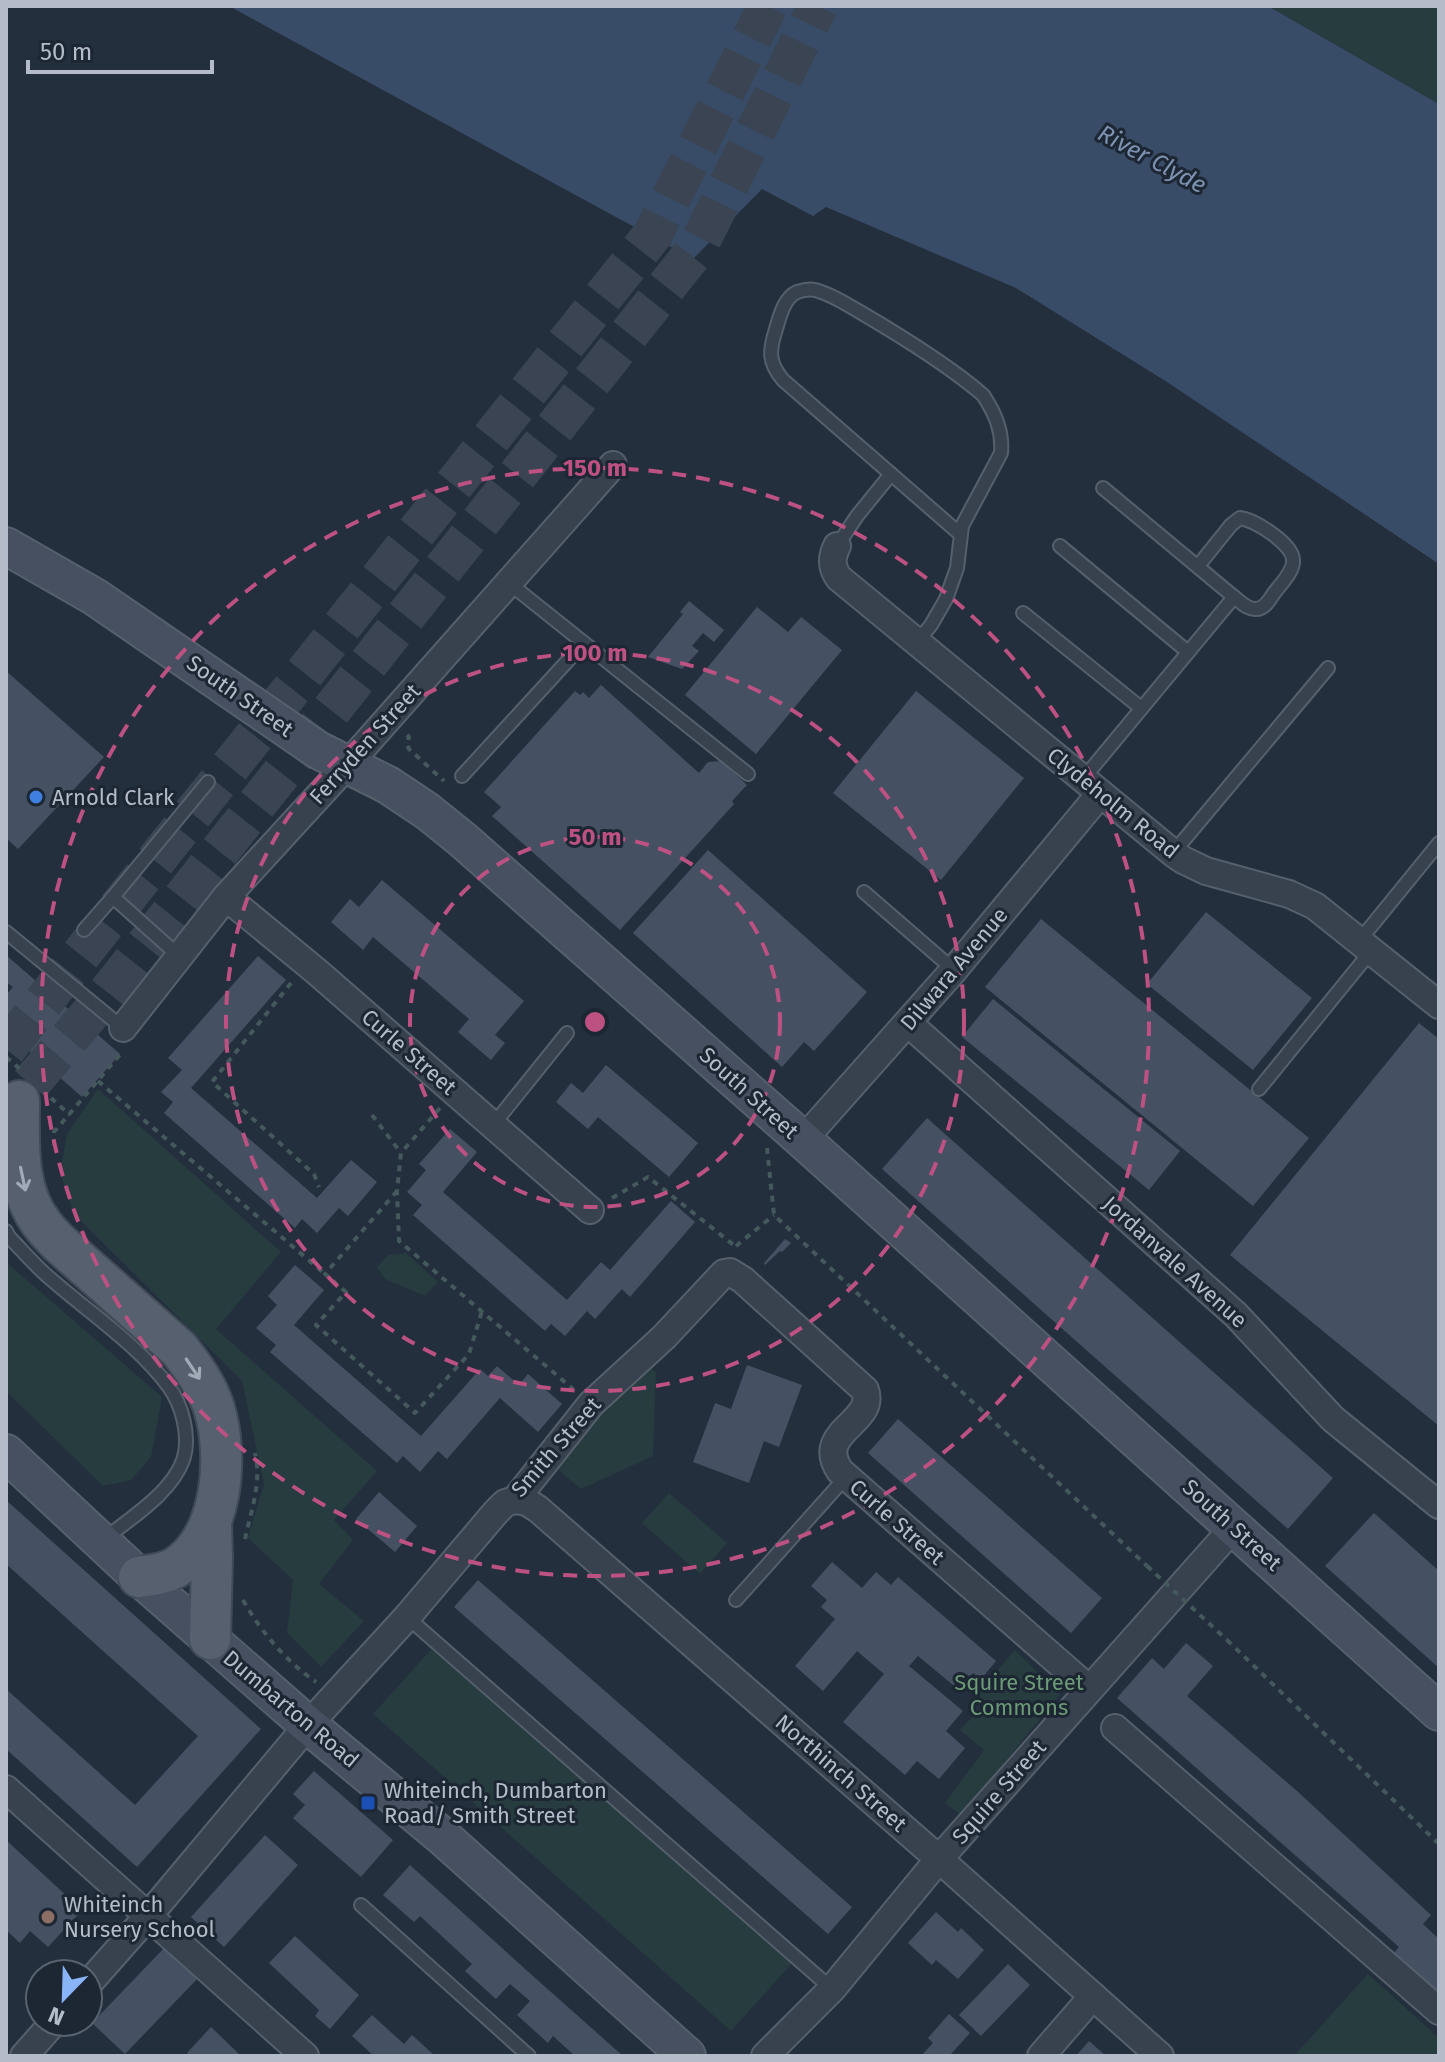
<svg xmlns="http://www.w3.org/2000/svg" width="1445" height="2062" font-family="'Fira Sans',sans-serif">
<style>
.green{fill:#263c3f}
.water{fill:#394c67}
.building{fill:#455162}
.lines{fill:none;stroke-linecap:round;stroke-linejoin:round}
.primary-tunnel{stroke:#3a4453;stroke-width:40;stroke-dasharray:40 20;stroke-linecap:butt}
.lane-casing{stroke:#565f6c;stroke-width:16}
.street-casing{stroke:#565f6c;stroke-width:30}
.secondary-casing{stroke:#565f6c;stroke-width:40}
.primary-casing{stroke:#414a57;stroke-width:44}
.path{stroke:#44595c;stroke-width:4;stroke-dasharray:6 6;stroke-linecap:butt}
.lane{stroke:#38414e;stroke-width:12}
.street{stroke:#38414e;stroke-width:26}
.secondary{stroke:#465061;stroke-width:36}
.primary{stroke:#56606e;stroke-width:40}
.path-bridge{stroke:#44595c;stroke-width:4;stroke-dasharray:6 6;stroke-linecap:butt}
.oneway{stroke:#a1aab7}
.ring{fill:none;stroke:#bd5182;stroke-width:4;stroke-dasharray:14 10}
.shop-dot{fill:#3f7fe0;stroke:#1d2633;stroke-width:3}
.transit-dot{fill:#1a4fb4;stroke:#1d2633;stroke-width:3}
.education-dot{fill:#8d6e63;stroke:#1d2633;stroke-width:3}
.labels{text-anchor:middle;dominant-baseline:central;stroke-width:6;stroke-linejoin:round;paint-order:stroke}
.street-label{font-size:22px;fill:#b4bcc9;stroke:#1d2633}
.poi-label{font-size:22px;fill:#b4bcc9;stroke:#1d2633;text-anchor:start}
.park-label{font-size:22px;fill:#6b9a76;stroke:#1d2633}
.water-label{font-size:24px;font-style:italic;fill:#7c92b1;stroke:#1d2633}
.centre{fill:#bd5182;stroke:#1d2633;stroke-width:4}
.ring-label{font-size:24px;text-anchor:middle;font-weight:bold;fill:#bd5182;stroke:#1d2633;stroke-width:6;stroke-linejoin:round;paint-order:stroke}
</style>
<rect width="100%" height="100%" fill="#242f3e"/>
<g class="green">
<polygon points="1268,6 1439,6 1439,104"/>
<polygon points="98,1089 281,1252 216,1329 377,1471 334,1520 353,1540 319,1584 364,1621 321,1667 287,1633 293,1580 248,1538 264,1484 242,1381 74,1214 60,1173 67,1134"/>
<polygon points="406,1253 438,1282 425,1296 385,1279 377,1267 388,1255"/>
<polygon points="6,1262 162,1397 151,1457 131,1480 103,1486 6,1391"/>
<polygon points="639,1359 656,1372 653,1456 581,1489 549,1462"/>
<polygon points="669,1493 727,1543 700,1574 642,1523"/>
<polygon points="436,1644 794,1961 731,2031 373,1714"/>
<polygon points="1015,1650 1060,1695 961,1815 945,1803 984,1750 960,1730 989,1700 970,1703"/>
<polygon points="1368,1974 1439,2038 1439,2056 1294,2056"/>
</g>
<polygon class="water" points="229,6 1268,6 1439,104 1439,564 1167,382 1016,288 826,207 813,216 762,189 693,259"/>
<g class="building">
<polygon points="689,601 724,630 714,642 703,633 692,646 699,651 682,669 648,657 683,614 680,612"/>
<polygon points="757,607 788,632 801,617 842,650 756,754 685,695"/>
<polygon points="6,671 104,757 18,849 6,838"/>
<polygon points="601,685 699,773 708,762 721,761 747,785 732,801 734,804 620,930 492,816 501,807 484,792 575,691 580,695 583,692 589,698"/>
<polygon points="916,691 1024,778 941,880 833,793"/>
<polygon points="708,850 867,992 814,1051 804,1042 782,1067 633,933"/>
<polygon points="382,880 524,1001 495,1035 505,1043 491,1060 458,1032 469,1019 373,937 363,950 331,922 350,899 359,907"/>
<polygon points="1206,912 1312,998 1253,1070 1147,984"/>
<polygon points="1041,919 1309,1138 1253,1206 985,987"/>
<polygon points="6,955 120,1054 82,1097 6,1030 6,995 13,987 6,982"/>
<polygon points="258,956 286,980 191,1088 317,1198 351,1160 377,1182 348,1216 339,1208 317,1233 302,1219 295,1228 164,1113 173,1102 161,1092 182,1070 168,1058"/>
<polygon points="993,999 1180,1151 1149,1190 962,1037"/>
<polygon points="1419,1023 1439,1039 1439,1426 1230,1255"/>
<polygon points="606,1065 698,1143 669,1177 598,1117 588,1129 556,1102 571,1083 583,1093"/>
<polygon points="927,1118 1333,1478 1288,1529 882,1169"/>
<polygon points="450,1129 477,1152 443,1192 567,1300 601,1262 610,1270 671,1201 695,1222 630,1297 622,1289 595,1319 587,1311 565,1336 551,1324 545,1331 413,1215 422,1205 407,1192 426,1170 419,1164"/>
<polygon points="785,1239 791,1243 782,1252 780,1251 765,1265 764,1263"/>
<polygon points="295,1265 324,1290 294,1325 421,1436 480,1369 488,1376 497,1366 519,1385 528,1374 562,1404 538,1432 500,1398 447,1459 438,1451 420,1472 403,1456 397,1463 270,1352 276,1345 256,1328 277,1305 268,1296"/>
<polygon points="747,1365 802,1385 779,1447 764,1441 749,1483 693,1462 715,1403 731,1409"/>
<polygon points="898,1419 1102,1598 1071,1633 868,1453"/>
<polygon points="379,1492 417,1526 395,1552 356,1519"/>
<polygon points="6,1500 261,1729 137,1867 6,1749 6,1689 135,1805 198,1736 6,1564"/>
<polygon points="1374,1513 1439,1571 1439,1668 1325,1566"/>
<polygon points="832,1562 862,1588 876,1572 891,1585 898,1577 996,1661 981,1679 973,1673 959,1690 918,1656 909,1666 963,1711 946,1731 965,1748 939,1779 917,1761 905,1775 843,1722 884,1674 857,1651 823,1691 795,1666 835,1619 821,1607 827,1600 811,1586"/>
<polygon points="478,1580 852,1907 828,1934 454,1607"/>
<polygon points="1186,1643 1213,1666 1187,1696 1297,1791 1431,1915 1423,1924 1439,1939 1439,2003 1389,1959 1399,1947 1117,1698 1152,1658 1164,1669"/>
<polygon points="314,1771 393,1840 361,1877 293,1818 305,1805 293,1794"/>
<polygon points="265,1835 298,1865 224,1947 191,1917"/>
<polygon points="6,1840 82,1910 48,1947 30,1931 20,1943 6,1930"/>
<polygon points="410,1865 524,1968 623,2056 575,2056 553,2036 548,2043 517,2015 530,2001 510,1984 496,1999 465,1971 472,1964 420,1916 414,1922 383,1895"/>
<polygon points="936,1912 958,1932 961,1928 984,1950 958,1979 936,1960 932,1965 908,1943"/>
<polygon points="295,1936 359,1995 330,2029 315,2016 319,2010 269,1963"/>
<polygon points="167,1945 200,1976 125,2054 92,2023"/>
<polygon points="1008,1964 1030,1985 981,2036 959,2015"/>
<polygon points="949,2014 970,2033 951,2054 954,2056 921,2056 933,2043 928,2038"/>
<polygon points="372,2015 404,2044 412,2035 435,2056 374,2056 352,2036"/>
<polygon points="211,2027 241,2056 190,2056 187,2053"/>
<polygon points="1089,2041 1106,2056 1076,2056"/>
</g>
<g class="lines">
<g class="primary-tunnel">
<polyline points="6,1049 653,234 768,6"/>
<polyline points="30,1084 106,995 697,248 818,6"/>
</g>
<g class="lane-casing">
<g id="lane">
<polyline points="837,546 857,516 891,474"/>
<polyline points="1060,546 1188,652"/>
<path d="M1198,566L1231,525L1240,518C1255,520 1293,544 1293,560C1294,571 1281,584 1274,593C1270,599 1265,609 1256,609C1248,610 1241,602 1234,597"/>
<polyline points="509,583 748,774"/>
<polyline points="1023,613 1141,708"/>
<path d="M917,642L931,625L946,599L957,568L962,526L1001,453C1003,431 995,413 983,395C947,364 901,336 860,312C846,304 831,294 815,290C810,289 803,290 797,292C784,298 780,316 776,329C769,351 768,362 783,380L960,534"/>
<polyline points="462,776 584,643"/>
<polyline points="1083,779 1234,597 1103,488"/>
<polyline points="1173,853 1328,668"/>
<polyline points="864,892 954,970"/>
<polyline points="113,897 208,782"/>
<polyline points="84,930 113,897 179,956"/>
<polyline points="6,932 123,1028"/>
<polyline points="1360,940 1439,843"/>
<polyline points="1259,1089 1372,950"/>
<polyline points="493,1125 567,1033"/>
<path d="M6,1231L9,1237C23,1251 36,1267 52,1280C91,1314 138,1345 169,1387C182,1405 190,1435 184,1457C174,1491 130,1519 104,1539"/>
<polyline points="736,1600 846,1477"/>
<polyline points="407,1617 832,1989"/>
<polyline points="361,1905 529,2056"/>
</g>
</g>
<g class="street-casing">
<g id="street">
<path d="M837,546C831,558 831,567 839,578L1173,853L1183,860L1206,871L1289,894L1315,906L1439,1005"/>
<polyline points="226,897 316,971 590,1210"/>
<polyline points="908,1023 1236,1315 1333,1419 1439,1505"/>
<polyline points="123,1028 226,897 348,764 613,465"/>
<polyline points="803,1140 954,970 1100,794"/>
<polyline points="515,1500 527,1502 538,1509 939,1859 1160,2056"/>
<polyline points="1115,1728 1439,2011"/>
<polyline points="6,1789 305,2056"/>
<path d="M88,1984L149,1915L308,1725L407,1617L496,1512L505,1503L515,1500L591,1404L664,1337L724,1273L730,1272L743,1280L865,1390C877,1423 813,1431 840,1471L1089,1689"/>
<polyline points="24,2056 54,2022"/>
<polyline points="765,2056 832,1989 939,1859 1234,1527"/>
<polyline points="1041,2056 1093,1996"/>
</g>
</g>
<g class="secondary-casing">
<g id="secondary">
<polyline points="6,546 95,597 318,750 388,785 427,811 463,840 803,1140 1439,1712"/>
<polyline points="6,1453 139,1577 308,1725 443,1837 687,2056"/>
</g>
</g>
<g class="primary-casing">
<g id="primary">
<path d="M19,1101C19,1142 15,1189 42,1224C47,1231 53,1237 59,1243L179,1349C193,1367 207,1386 214,1408C229,1457 223,1538 175,1568C164,1574 151,1575 139,1577"/>
<polyline points="210,1639 212,1558 211,1523"/>
</g>
</g>
<g class="path">
<polyline points="407,735 409,737 407,744 409,749 444,781"/>
<polyline points="291,983 212,1082 314,1174 319,1187"/>
<polyline points="6,1057 21,1070"/>
<polyline points="98,1081 325,1274"/>
<polyline points="51,1098 70,1115"/>
<polyline points="440,1108 401,1153 397,1191 399,1241 573,1389"/>
<polyline points="372,1115 401,1153"/>
<polyline points="54,1145 54,1132 123,1051"/>
<polyline points="767,1148 774,1215 1147,1566"/>
<polyline points="397,1191 325,1274 346,1292 316,1325 415,1413 469,1354 482,1311"/>
<polyline points="612,1198 648,1177 735,1246"/>
<polyline points="736,1246 774,1215"/>
<path d="M245,1539C251,1511 262,1482 255,1453"/>
<path d="M243,1600C261,1632 286,1661 316,1682"/>
<polyline points="1227,1640 1439,1844"/>
</g>
<use href="#lane" class="lane"/>
<use href="#street" class="street"/>
<use href="#secondary" class="secondary"/>
<use href="#primary" class="primary"/>
<polyline class="path-bridge" points="1147,1566 1227,1640"/>
</g>
<defs><path id="oneway-shaft" d="M-6 0H5M1.5-3L5.5 0L1.5 3" fill="none" stroke-width="1.6" stroke-linecap="round" stroke-linejoin="round" transform="scale(2)"/></defs>
<g class="oneway">
<use href="#oneway-shaft" transform="translate(23 1179) rotate(78)"/>
<use href="#oneway-shaft" transform="translate(193 1369) rotate(56)"/>
</g>
<g class="ring">
<circle cx="595" cy="1022" r="185"/>
<circle cx="595" cy="1022" r="369"/>
<circle cx="595" cy="1022" r="554"/>
</g>
<circle class="shop-dot" cx="36" cy="797" r="8"/>
<rect class="transit-dot" x="360" y="1795" width="16" height="16" rx="4"/>
<circle class="education-dot" cx="48" cy="1917" r="8"/>
<g class="labels">
<g class="street-label">
<text transform="translate(240 696) rotate(35)">South Street</text>
<text transform="translate(365 744) rotate(-48)">Ferryden Street</text>
<text transform="translate(1113 803) rotate(39)">Clydeholm Road</text>
<text transform="translate(954 969) rotate(-50)">Dilwara Avenue</text>
<text transform="translate(409 1052) rotate(41)">Curle Street</text>
<text transform="translate(749 1093) rotate(42)">South Street</text>
<text transform="translate(1175 1262) rotate(42)">Jordanvale Avenue</text>
<text transform="translate(556 1447) rotate(-49)">Smith Street</text>
<text transform="translate(897 1522) rotate(41)">Curle Street</text>
<text transform="translate(1232 1525) rotate(42)">South Street</text>
<text transform="translate(291 1709) rotate(40)">Dumbarton Road</text>
<text transform="translate(841 1773) rotate(41)">Northinch Street</text>
<text transform="translate(999 1792) rotate(-49)">Squire Street</text>
</g>
<g class="poi-label">
<text x="52" y="797">Arnold Clark</text>
<text x="384" y="1790">Whiteinch, Dumbarton<tspan x="384" dy="25">Road/ Smith Street</tspan></text>
<text x="64" y="1904">Whiteinch<tspan x="64" dy="25">Nursery School</tspan></text>
</g>
<g class="park-label">
<text x="1019" y="1682">Squire Street<tspan x="1019" dy="25">Commons</tspan></text>
</g>
<g class="water-label">
<text transform="translate(1152 159) rotate(28)">River Clyde</text>
</g>
</g>
<circle cx="595" cy="1022" r="12" class="centre"/>
<g class="ring-label">
<text x="595" y="476">150 m</text>
<text x="595" y="661">100 m</text>
<text x="595" y="845">50 m</text>
</g>
<rect width="1445" height="2062" fill="none" stroke="#b4bcc9" stroke-width="16"/>
<g transform="translate(64 1998) rotate(203)"><circle r="38" fill="#1d2633" stroke="#59626f" stroke-width="2"/>
<path d="M0-6L14 30L0 20L-14 30Z" fill="#8ab4f8"/>
<text y="-12" font-size="22" font-weight="bold" text-anchor="middle" fill="#b4bcc9">N</text>
</g>
<path d="M28 60v12h184v-12" fill="none" stroke="#b4bcc9" stroke-width="4"/>
<text x="40" y="60" font-size="24" fill="#b4bcc9" stroke="#1d2633" stroke-width="6" paint-order="stroke">50 m</text>
</svg>
